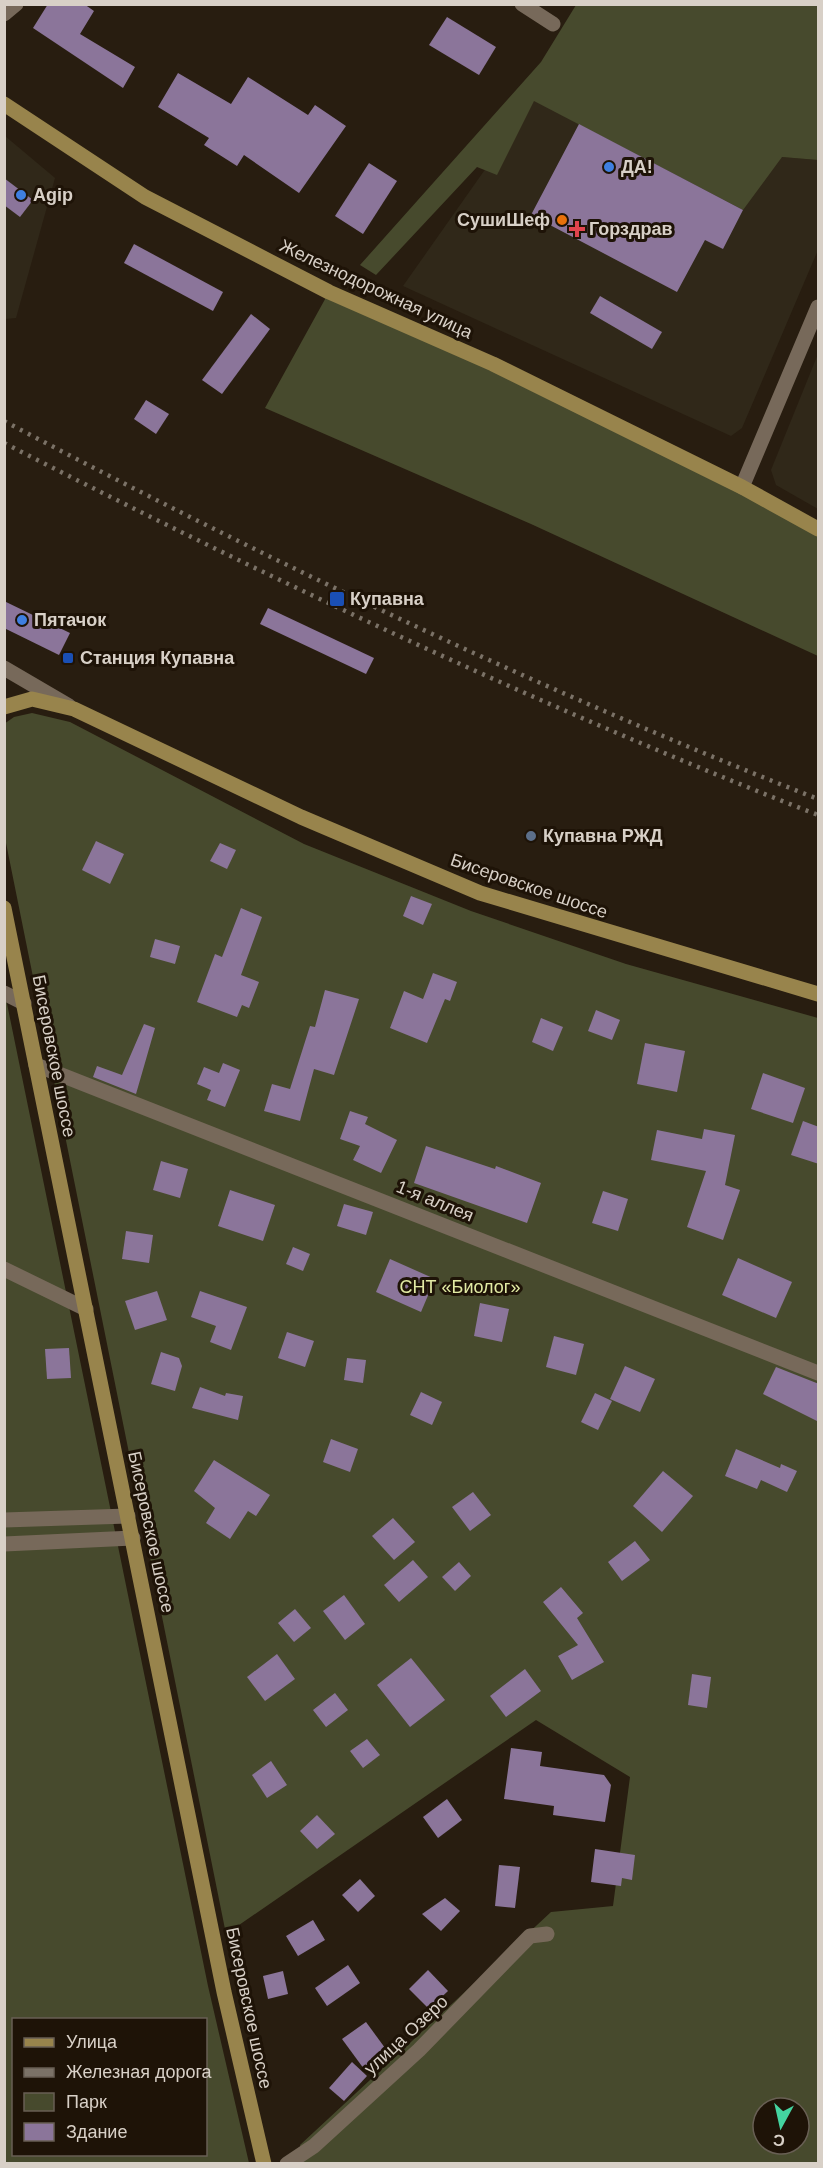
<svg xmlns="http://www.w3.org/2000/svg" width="823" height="2168" font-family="Arial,sans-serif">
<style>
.commercial{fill:#302819}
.green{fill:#474a2d;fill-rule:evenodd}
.building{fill:#8b759a}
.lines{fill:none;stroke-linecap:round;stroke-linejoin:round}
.minor{stroke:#77695a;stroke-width:15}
.major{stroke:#98844c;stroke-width:15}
.rail{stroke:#7b7267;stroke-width:4.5;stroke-dasharray:3 6;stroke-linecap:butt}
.shop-dot{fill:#3f7fe0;stroke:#1e1307;stroke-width:2}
.food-dot{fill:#e8710a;stroke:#1e1307;stroke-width:2}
.health-dot{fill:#e0444e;stroke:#1e1307;stroke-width:2}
.transit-dot{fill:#1a4fb4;stroke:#1e1307;stroke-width:2}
.service-dot{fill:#5c6f8a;stroke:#1e1307;stroke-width:2}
.labels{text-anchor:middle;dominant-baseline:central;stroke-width:6;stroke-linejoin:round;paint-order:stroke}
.poi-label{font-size:18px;font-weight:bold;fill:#d8d0c7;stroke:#1e1307;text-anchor:start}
.street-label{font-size:18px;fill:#d8d0c7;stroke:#1e1307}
.park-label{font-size:18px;fill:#e2eaa4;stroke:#1e1307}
</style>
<rect width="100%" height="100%" fill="#281d10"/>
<g class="commercial">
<polygon points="534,100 579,124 782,157 818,160 818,250 742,428 731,436 403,286"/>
<polygon points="5,136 55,178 16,318 5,319"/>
<polygon points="818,354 818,509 776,485 771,470"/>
</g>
<g class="green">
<polygon points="576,5 818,5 818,160 782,157 743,210 534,101 497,175 477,167 376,275 360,265 541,62"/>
<polygon points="329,292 818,529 818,656 531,524 265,408"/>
<path d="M32,713L70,722L304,844L471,911L626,964L818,1018V2163H303L300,2145L551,1912L613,1906L630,1777L536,1720L226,1934L5,838L4,724L14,717ZM763,2108H799V2144H763Z"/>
<path d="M4,989L208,1986L249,2163H5ZM14,2020H206V2154H14Z"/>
</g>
<g class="building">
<polygon points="48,4 84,4 94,11 80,34 135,67 123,88 33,28"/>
<polygon points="447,17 496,47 479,75 429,45"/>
<polygon points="178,73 231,104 248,77 308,115 315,105 346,126 299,193 244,155 237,166 204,145 209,138 158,107"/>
<polygon points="579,124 743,210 723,249 705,240 677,292 531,215"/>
<polygon points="369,163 397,181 363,234 335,216"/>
<polygon points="4,178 33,200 20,217 4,205"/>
<polygon points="134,244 223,292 213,311 124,263"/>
<polygon points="600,296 662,332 652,349 590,313"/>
<polygon points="251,314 270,329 222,394 202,380"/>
<polygon points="146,400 169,414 156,434 134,419"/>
<polygon points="4,601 70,633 59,655 4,628"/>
<polygon points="268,608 374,658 366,674 260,624"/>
<polygon points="96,841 124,854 110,884 82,870"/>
<polygon points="220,843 236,850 227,869 210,861"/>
<polygon points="411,896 432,904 423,925 403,916"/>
<polygon points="241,908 262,917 241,975 259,982 249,1008 242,1005 237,1017 197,1002 215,954 222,957"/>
<polygon points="155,939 180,946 175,964 150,957"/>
<polygon points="433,973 457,982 450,1001 445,999 427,1043 390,1028 404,991 423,999"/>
<polygon points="325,990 359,999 334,1075 314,1069 300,1121 264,1111 272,1084 290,1089 310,1026 315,1027"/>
<polygon points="596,1010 620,1020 612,1040 588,1031"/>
<polygon points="541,1018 563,1027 553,1051 532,1042"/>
<polygon points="144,1024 155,1028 136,1094 93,1077 97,1066 122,1075"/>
<polygon points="645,1043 685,1051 677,1092 637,1084"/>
<polygon points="223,1063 240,1070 225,1107 207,1100 211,1090 197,1084 204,1067 219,1073"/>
<polygon points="763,1073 805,1088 793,1123 751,1109"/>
<polygon points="350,1111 368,1117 365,1124 397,1140 381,1173 353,1160 360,1146 340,1139"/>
<polygon points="803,1121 819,1127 819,1164 791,1155"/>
<polygon points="704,1129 735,1135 725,1185 740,1190 723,1240 687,1227 706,1171 651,1160 657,1130 702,1139"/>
<polygon points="426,1146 495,1169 496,1166 541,1183 527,1223 414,1183"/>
<polygon points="161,1161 188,1169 180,1198 153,1190"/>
<polygon points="230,1190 275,1205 263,1241 218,1226"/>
<polygon points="603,1191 628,1199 618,1231 592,1223"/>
<polygon points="344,1204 373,1212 366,1235 337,1226"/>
<polygon points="126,1231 153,1235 149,1263 122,1259"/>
<polygon points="293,1247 310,1254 303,1271 286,1264"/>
<polygon points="738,1258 792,1282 776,1318 722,1295"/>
<polygon points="390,1259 435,1279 421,1312 376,1292"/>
<polygon points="157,1291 167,1320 135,1330 125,1301"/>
<polygon points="200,1291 247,1307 231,1350 210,1342 216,1326 191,1317"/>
<polygon points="480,1303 509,1309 502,1342 474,1336"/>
<polygon points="287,1332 314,1341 305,1367 278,1358"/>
<polygon points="554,1336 584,1344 576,1375 546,1367"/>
<polygon points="69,1348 71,1378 47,1379 45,1349"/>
<polygon points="161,1352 179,1358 182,1366 175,1391 151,1384"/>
<polygon points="347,1358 366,1360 363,1383 344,1380"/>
<polygon points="625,1366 655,1379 640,1412 610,1399"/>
<polygon points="776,1367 819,1384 819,1422 763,1394"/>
<polygon points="200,1387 225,1396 226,1393 243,1396 238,1420 192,1408"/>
<polygon points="421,1392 442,1402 432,1425 410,1415"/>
<polygon points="595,1393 612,1401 598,1430 581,1422"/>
<polygon points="331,1439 358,1449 350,1472 323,1462"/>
<polygon points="736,1449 780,1468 781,1464 797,1471 787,1492 761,1480 757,1489 725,1476"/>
<polygon points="214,1460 270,1495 256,1516 248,1511 230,1539 206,1523 215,1508 194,1491"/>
<polygon points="663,1471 693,1496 662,1532 633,1506"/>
<polygon points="473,1492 491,1515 470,1531 452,1507"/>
<polygon points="393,1518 415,1542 394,1560 372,1536"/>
<polygon points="635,1541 650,1560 622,1581 608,1562"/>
<polygon points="413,1560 428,1577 399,1602 384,1585"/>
<polygon points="459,1562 471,1576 455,1591 442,1577"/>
<polygon points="561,1587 583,1613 577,1618 604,1662 572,1680 558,1656 578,1645 543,1602"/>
<polygon points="344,1595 365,1624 345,1640 323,1611"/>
<polygon points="295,1609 311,1628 294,1642 278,1623"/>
<polygon points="277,1654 295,1679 265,1701 247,1677"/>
<polygon points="411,1658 445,1700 410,1727 377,1685"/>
<polygon points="525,1669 541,1691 506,1717 490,1696"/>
<polygon points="692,1674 711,1677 707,1708 688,1705"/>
<polygon points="335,1693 348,1710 326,1727 313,1710"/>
<polygon points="367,1739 380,1755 363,1768 350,1751"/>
<polygon points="511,1748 542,1752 540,1766 604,1775 611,1785 605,1822 553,1815 554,1806 504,1799"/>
<polygon points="271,1761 287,1785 267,1798 252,1775"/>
<polygon points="447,1799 462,1820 438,1838 423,1817"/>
<polygon points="317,1815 335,1834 317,1849 300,1831"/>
<polygon points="595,1849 635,1855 632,1880 622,1878 621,1886 591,1882"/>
<polygon points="499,1865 520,1867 515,1908 495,1906"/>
<polygon points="360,1879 375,1896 358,1912 342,1895"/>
<polygon points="445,1898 460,1911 441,1931 422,1914"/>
<polygon points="313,1920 325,1940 298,1956 286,1936"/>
<polygon points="348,1965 360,1983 327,2006 315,1988"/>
<polygon points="428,1970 448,1991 429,2009 409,1989"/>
<polygon points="283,1971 288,1994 268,1999 263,1976"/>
<polygon points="366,2022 388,2052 364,2069 342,2039"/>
<polygon points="352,2062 367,2076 344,2101 329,2088"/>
</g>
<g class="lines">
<g class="minor">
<polyline points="522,4 553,24"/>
<polyline points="4,14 16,4"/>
<polyline points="742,487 818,307"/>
<polyline points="4,668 69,706"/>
<polyline points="4,993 24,1003"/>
<polyline points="36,1065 818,1373"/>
<polyline points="4,1269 86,1309"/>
<polyline points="4,1520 128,1516"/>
<polyline points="4,1544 133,1538"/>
<polyline points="287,2164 314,2146 419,2050 530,1936 547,1934"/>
</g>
<g class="major">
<polyline points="4,104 145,197 329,292 493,364 742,487 818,529"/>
<polyline points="4,707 32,699 74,709 301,817 480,893 818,994"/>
<polyline points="4,908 224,1992 264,2164"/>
</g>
<g class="rail">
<path d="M4,421C269,561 539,690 818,799"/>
<path d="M4,443C270,579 540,707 818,815"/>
</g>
</g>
<g class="shop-dot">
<circle cx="609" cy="167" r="6"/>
<circle cx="21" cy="195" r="6"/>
<circle cx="22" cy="620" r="6"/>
</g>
<circle class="food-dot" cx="562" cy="220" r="6"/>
<path class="health-dot" d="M574 220h6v6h6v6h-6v6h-6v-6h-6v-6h6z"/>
<g class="transit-dot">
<rect x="329" y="591" width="16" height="16" rx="3"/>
<rect x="62" y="652" width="12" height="12" rx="3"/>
</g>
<circle class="service-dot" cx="531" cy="836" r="6"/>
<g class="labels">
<g class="poi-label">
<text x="621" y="167">ДА!</text>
<text x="33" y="195">Agip</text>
<text x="550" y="220" text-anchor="end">СушиШеф</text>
<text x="589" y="229">Горздрав</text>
<text x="350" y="599">Купавна</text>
<text x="34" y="620">Пятачок</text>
<text x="80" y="658">Станция Купавна</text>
<text x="543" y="836">Купавна РЖД</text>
</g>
<g class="street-label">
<text transform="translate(376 289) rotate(25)">Железнодорожная улица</text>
<text transform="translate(529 886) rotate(19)">Бисеровское шоссе</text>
<text transform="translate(54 1056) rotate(79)">Бисеровское шоссе</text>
<text transform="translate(435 1201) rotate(22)">1-я аллея</text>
<text transform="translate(151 1532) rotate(78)">Бисеровское шоссе</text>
<text transform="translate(249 2008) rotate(78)">Бисеровское шоссе</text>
<text transform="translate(406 2035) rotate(-43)">улица Озеро</text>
</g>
<g class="park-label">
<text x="460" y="1287">СНТ «Биолог»</text>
</g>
</g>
<rect width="823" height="2168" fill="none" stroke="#d8d0c7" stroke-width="12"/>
<rect x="12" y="2018" width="195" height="138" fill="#1e1307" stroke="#685f54" stroke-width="1.5"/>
<rect x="24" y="2038" width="30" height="9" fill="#98844c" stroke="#685f54" stroke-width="1.5"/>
<text x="66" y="2048" font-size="18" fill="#d8d0c7">Улица</text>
<rect x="24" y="2068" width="30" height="9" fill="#7b7267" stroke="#685f54" stroke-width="1.5"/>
<text x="66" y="2078" font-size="18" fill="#d8d0c7">Железная дорога</text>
<rect x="24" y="2093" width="30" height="18" fill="#474a2d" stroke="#685f54" stroke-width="1.5"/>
<text x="66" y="2108" font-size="18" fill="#d8d0c7">Парк</text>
<rect x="24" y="2123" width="30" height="18" fill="#8b759a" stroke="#685f54" stroke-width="1.5"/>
<text x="66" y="2138" font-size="18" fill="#d8d0c7">Здание</text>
<g transform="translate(781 2126) rotate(188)"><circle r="28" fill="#1e1307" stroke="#685f54" stroke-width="1.5"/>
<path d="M0-4.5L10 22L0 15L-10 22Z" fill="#44d4a0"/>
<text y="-9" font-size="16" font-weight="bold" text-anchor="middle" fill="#d8d0c7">С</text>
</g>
</svg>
